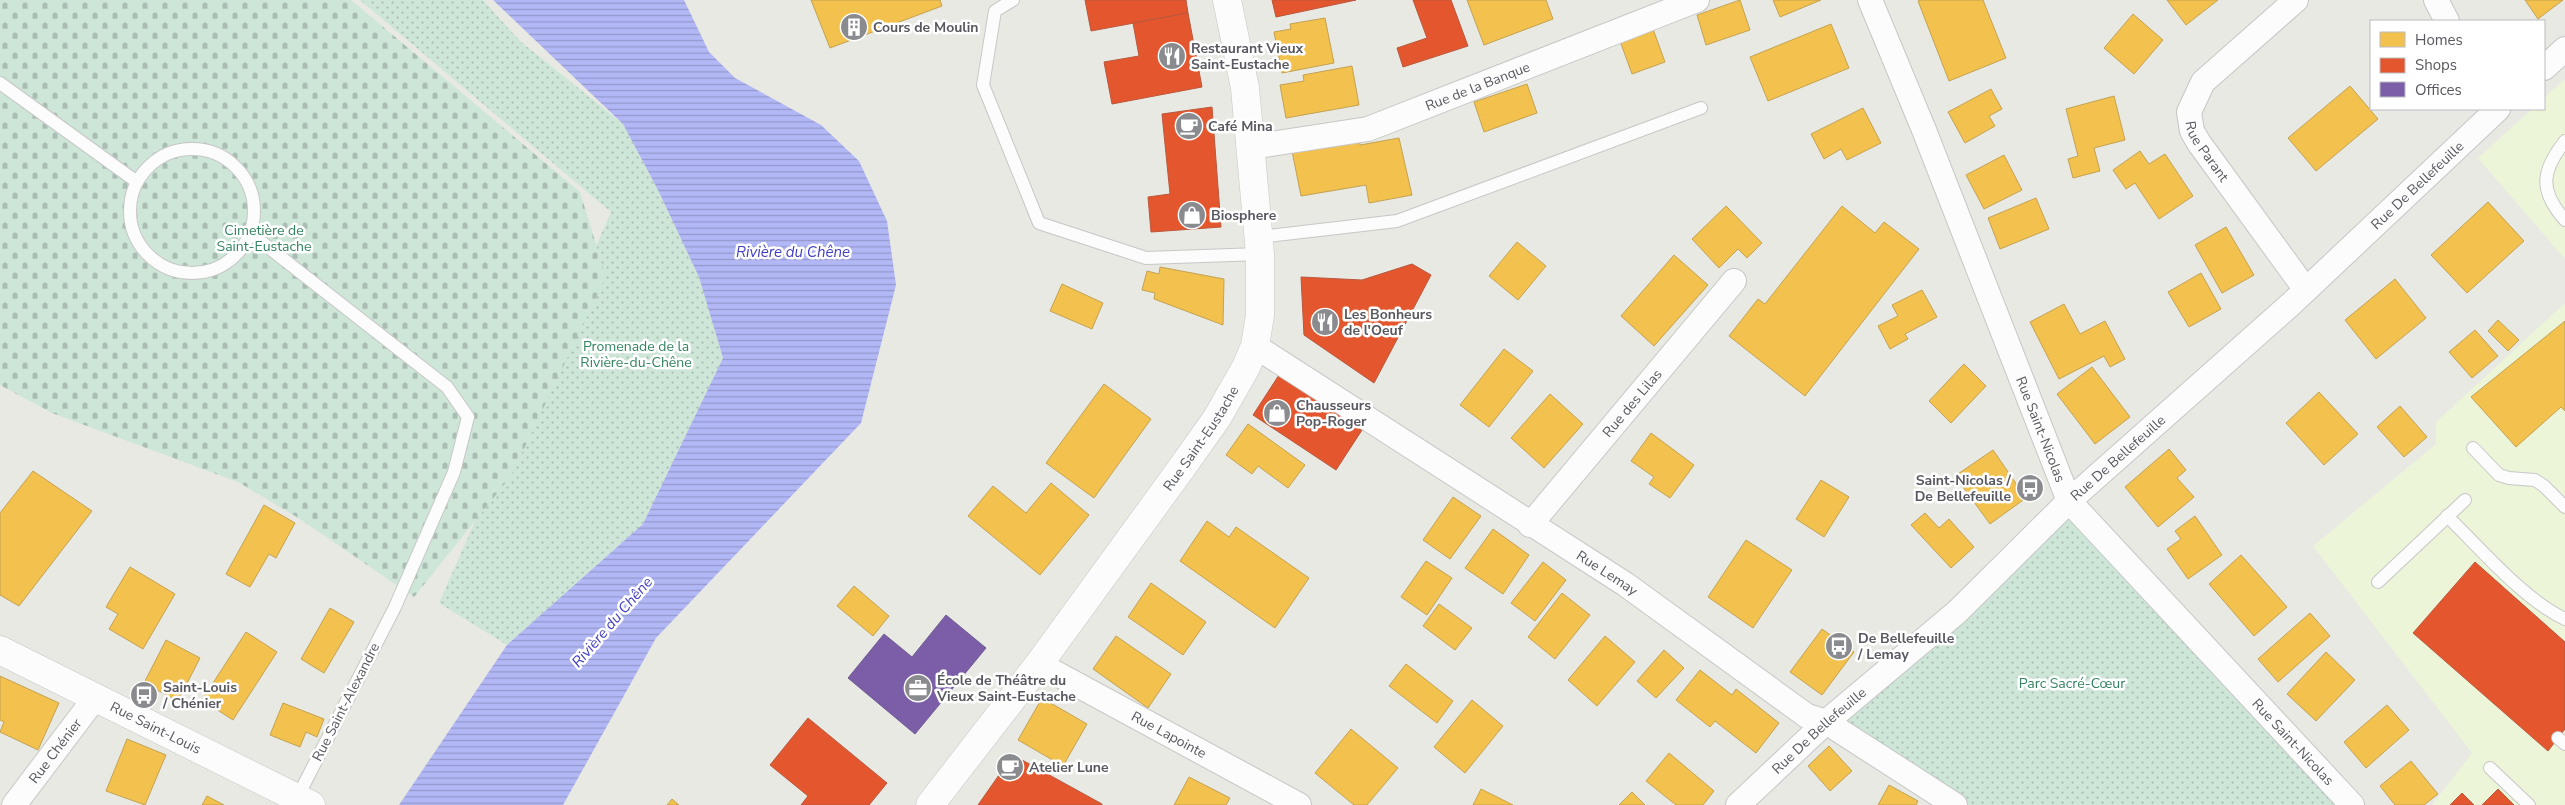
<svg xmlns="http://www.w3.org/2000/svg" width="2565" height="805" font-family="'Nunito Sans',sans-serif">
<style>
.commercial{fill:#edf5d9}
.grass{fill:url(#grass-dots)}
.cemetery{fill:url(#cemetery-stones)}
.water{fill:url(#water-rules)}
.homes{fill:#f2c14e;stroke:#c4a253}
.shops{fill:#e4572e;stroke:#ba573d}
.offices{fill:#7b5ea7;stroke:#705c92}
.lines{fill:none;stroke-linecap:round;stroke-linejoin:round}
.service-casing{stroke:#c6c7c6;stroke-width:14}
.minor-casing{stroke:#c6c7c6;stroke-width:26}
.tertiary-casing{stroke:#c6c7c6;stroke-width:29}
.secondary-casing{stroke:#c4c5c4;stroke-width:29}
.service{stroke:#fbfcfb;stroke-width:12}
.minor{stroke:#fbfcfb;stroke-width:24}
.tertiary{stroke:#fbfcfb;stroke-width:28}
.secondary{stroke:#fbfcfb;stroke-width:28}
.labels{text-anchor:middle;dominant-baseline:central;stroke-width:5;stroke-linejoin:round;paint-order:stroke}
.poi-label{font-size:14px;font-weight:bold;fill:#585860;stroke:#fff;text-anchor:start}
.street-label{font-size:14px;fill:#585860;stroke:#fff}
.park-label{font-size:14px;fill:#338460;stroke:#fff}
.water-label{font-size:15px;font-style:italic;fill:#403ec3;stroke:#fff}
</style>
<defs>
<pattern id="grass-dots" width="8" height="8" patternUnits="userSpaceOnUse" patternTransform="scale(1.25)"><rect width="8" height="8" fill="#cee6d8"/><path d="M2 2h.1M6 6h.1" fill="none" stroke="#aabdb3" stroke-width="1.8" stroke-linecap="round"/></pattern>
<pattern id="cemetery-stones" width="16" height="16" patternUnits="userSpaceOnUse" patternTransform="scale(1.25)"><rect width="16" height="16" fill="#cee6d8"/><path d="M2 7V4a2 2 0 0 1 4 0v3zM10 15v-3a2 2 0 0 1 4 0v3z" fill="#aabdb3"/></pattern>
<pattern id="water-rules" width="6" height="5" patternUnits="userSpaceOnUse" patternTransform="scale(1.25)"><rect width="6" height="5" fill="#b2b7f6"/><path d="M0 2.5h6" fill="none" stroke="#9498cb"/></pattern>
</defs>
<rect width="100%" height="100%" fill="#e7e9e2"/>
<g class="commercial">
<polygon points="2565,79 2565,259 2478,158 2532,109 2544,109 2544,98"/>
<polygon points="2565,303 2565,805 2432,805 2472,753 2313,546 2436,444 2436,422"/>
</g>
<g class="grass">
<polygon points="360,0 483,0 520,41 623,124 658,190 699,277 723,358 643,524 507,645 439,603 611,212"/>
<polygon points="2069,501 2352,805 1955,805 1826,722"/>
</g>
<polygon class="cemetery" points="0,0 351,0 580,192 606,277 511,476 414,597 300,519 238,482 52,413 0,385"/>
<polygon class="water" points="493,0 684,0 709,52 735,78 821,125 859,161 887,221 896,285 861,423 656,638 563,805 399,805 507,645 643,524 723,358 699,277 658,190 623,124"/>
<g class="homes">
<polygon points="811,0 940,0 942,6 830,48"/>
<polygon points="1467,0 1546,0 1553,19 1484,45"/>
<polygon points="1740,0 1750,30 1706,45 1697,15"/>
<polygon points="1773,0 1821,0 1780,17"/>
<polygon points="1921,0 1983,0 2006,58 1949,81 1918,1"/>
<polygon points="2167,0 2218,0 2186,25"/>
<polygon points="2525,0 2563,0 2538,19"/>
<polygon points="2133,14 2163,40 2134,74 2104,48"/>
<polygon points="1325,18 1334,63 1282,73 1274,32 1291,29 1290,24"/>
<polygon points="1831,24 1849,68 1768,101 1750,57"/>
<polygon points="1653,29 1665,62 1632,74 1620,41"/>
<polygon points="1352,66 1359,105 1286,118 1280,85 1304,81 1303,75"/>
<polygon points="1527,84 1537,113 1484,132 1474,102"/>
<polygon points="2350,86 2378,119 2316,171 2288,138"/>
<polygon points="1991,89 2002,109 1989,116 1995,126 1965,143 1948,112"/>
<polygon points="2114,96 2125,140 2094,148 2100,171 2073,178 2068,159 2078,156 2066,109"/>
<polygon points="1863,108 1881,143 1847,160 1841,149 1824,159 1811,134"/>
<polygon points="1359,137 1360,145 1399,138 1412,195 1369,203 1366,185 1301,196 1292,151"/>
<polygon points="2140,151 2149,164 2165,154 2193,196 2159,219 2135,183 2126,189 2113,170"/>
<polygon points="2004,155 2022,190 1984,209 1966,175"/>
<polygon points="2036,198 2049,229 2000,249 1988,218"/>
<polygon points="2488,202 2524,241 2467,293 2431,255"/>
<polygon points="1726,206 1762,243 1747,258 1738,249 1719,268 1692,239"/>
<polygon points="1842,206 1875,233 1884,222 1919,249 1805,396 1729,336 1758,299 1765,304"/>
<polygon points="2226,227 2254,275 2222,293 2195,245"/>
<polygon points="1517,242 1546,266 1518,300 1489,276"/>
<polygon points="1674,255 1708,285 1654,346 1621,316"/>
<polygon points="1160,267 1224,279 1223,325 1154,299 1155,293 1142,290 1147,271 1159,274"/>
<polygon points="2201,273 2221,309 2189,327 2168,292"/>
<polygon points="2395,279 2426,318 2376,359 2345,320"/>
<polygon points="1062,284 1103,303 1092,329 1050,311"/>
<polygon points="1922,290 1937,317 1905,334 1908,339 1890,349 1878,326 1898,316 1892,305"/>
<polygon points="2064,304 2080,334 2105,321 2125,359 2110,367 2104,356 2059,379 2030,322"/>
<polygon points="2498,320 2519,340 2508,351 2488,331"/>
<polygon points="2565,321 2565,411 2561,407 2516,447 2471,397"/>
<polygon points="2475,330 2498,356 2472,378 2449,352"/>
<polygon points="1504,349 1533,371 1489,427 1460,405"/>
<polygon points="1964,364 1986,386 1951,423 1929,401"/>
<polygon points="2092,367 2130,417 2095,444 2057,394"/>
<polygon points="1104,384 1151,419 1094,498 1046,463"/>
<polygon points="2319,392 2358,434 2324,465 2286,423"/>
<polygon points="1550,394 1583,424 1544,468 1511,438"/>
<polygon points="2400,406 2427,437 2404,457 2377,427"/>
<polygon points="1248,424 1305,465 1288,488 1258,466 1252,474 1226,455"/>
<polygon points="1651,433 1694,465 1670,498 1649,484 1654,477 1631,461"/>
<polygon points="2169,449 2186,470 2177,478 2194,497 2158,527 2125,487"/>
<polygon points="1993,450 2026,498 1990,524 1955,476"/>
<polygon points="33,471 92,511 19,606 0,595 0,513"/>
<polygon points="1821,480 1849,497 1824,537 1796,519"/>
<polygon points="1051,483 1089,515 1040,575 968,516 993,486 1026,513"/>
<polygon points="1453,497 1481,516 1450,559 1423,540"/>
<polygon points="264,505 295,523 276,558 269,554 250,587 226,574"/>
<polygon points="1925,513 1939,528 1949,519 1974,547 1951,568 1911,525"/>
<polygon points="2195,516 2222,555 2188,579 2167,549 2181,539 2175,531"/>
<polygon points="1207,521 1229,537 1236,527 1309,578 1275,628 1180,561"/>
<polygon points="1493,529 1529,555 1503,594 1465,568"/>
<polygon points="1746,540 1792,570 1753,628 1708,597"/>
<polygon points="2241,555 2287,607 2254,636 2209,584"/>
<polygon points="1426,561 1452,578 1427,615 1401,597"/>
<polygon points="1543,562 1566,580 1535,621 1511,603"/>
<polygon points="130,567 175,594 143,649 109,629 118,614 106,607"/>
<polygon points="1151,583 1206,622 1183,655 1128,617"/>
<polygon points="854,586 889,616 873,636 837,606"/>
<polygon points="1562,593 1590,615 1555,659 1528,637"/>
<polygon points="1439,604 1472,628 1455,650 1423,626"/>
<polygon points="330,608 354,622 324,673 301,659"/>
<polygon points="2310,613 2330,636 2278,682 2258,659"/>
<polygon points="1822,629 1854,652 1822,695 1790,672"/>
<polygon points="246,632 277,652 233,720 202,700"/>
<polygon points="1116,636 1171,674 1148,708 1093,669"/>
<polygon points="1605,636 1635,662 1597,706 1568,680"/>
<polygon points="166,640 200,658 178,701 144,683"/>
<polygon points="1664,650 1684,668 1656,698 1637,681"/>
<polygon points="2326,652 2355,680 2316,721 2287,694"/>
<polygon points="1406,664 1453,701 1437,723 1389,686"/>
<polygon points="1700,670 1732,695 1736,689 1779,723 1756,753 1715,721 1710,727 1676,700"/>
<polygon points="0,676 59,703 38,750 0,732 4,722 0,720"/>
<polygon points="1042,698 1087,724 1063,766 1018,740"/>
<polygon points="1472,700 1503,726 1465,773 1434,747"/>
<polygon points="283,703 324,719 317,737 306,732 300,747 270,735"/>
<polygon points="2387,705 2409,730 2366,768 2344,742"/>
<polygon points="1351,729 1398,768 1367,805 1354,805 1315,773"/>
<polygon points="127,739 166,755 145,805 106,791"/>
<polygon points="1829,746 1852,771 1830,791 1808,766"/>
<polygon points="1669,753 1714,791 1703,805 1676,805 1646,781"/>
<polygon points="2411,761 2438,794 2424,805 2395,805 2380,786"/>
<polygon points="1189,777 1230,798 1226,805 1174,805"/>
<polygon points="1889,785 1918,801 1916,805 1878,805"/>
<polygon points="1481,789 1513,805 1473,805"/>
<polygon points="1632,792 1645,805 1619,805"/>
<polygon points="207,796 224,805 202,805"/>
<polygon points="672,799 679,805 667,805"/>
</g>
<g class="shops">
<polygon points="1085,0 1186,0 1188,13 1091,31"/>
<polygon points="1272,0 1356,0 1276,17"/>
<polygon points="1413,0 1451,0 1468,46 1403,67 1397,48 1427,38"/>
<polygon points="1188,13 1202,87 1112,104 1104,62 1139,56 1133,23"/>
<polygon points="1212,107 1221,227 1151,232 1148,197 1170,194 1162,114"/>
<polygon points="1412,264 1431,275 1374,383 1304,335 1301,277 1362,280"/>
<polygon points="1279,375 1362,430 1336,470 1253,415"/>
<polygon points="2475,562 2565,642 2565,729 2548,751 2413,633"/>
<polygon points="808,718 887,783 869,805 801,805 808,796 770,765"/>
<polygon points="1013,755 1102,804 1102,805 978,805"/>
<polygon points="2498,789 2514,805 2482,805"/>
<polygon points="2462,793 2474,805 2450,805"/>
</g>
<polygon class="offices" points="946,615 986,648 915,734 848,678 884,634 912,657"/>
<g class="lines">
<g class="service-casing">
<g id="service">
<polyline points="1013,0 995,11 983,85 1039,223 1146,258 1260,254"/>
<polyline points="0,83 137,182"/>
<path d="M2565,141C2541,171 2539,191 2565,220"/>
<circle cx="192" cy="211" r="62"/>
<polyline points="250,233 447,387 468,417 454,472 395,607 297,798"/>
<polyline points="1259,237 1397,221 1701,108"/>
<polyline points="2473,448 2499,475 2509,478 2535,480 2544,486 2565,507"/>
<path d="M2447,516C2481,549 2523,599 2565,619"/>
<polyline points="2378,582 2465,500"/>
<polyline points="2558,738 2565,744"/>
<polyline points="2490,768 2529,805"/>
</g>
</g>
<g class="minor-casing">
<g id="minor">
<path id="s1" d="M1870,0L1924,130L2069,501L2352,805"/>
<path id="s2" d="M2296,0L2203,82L2189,112L2192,131L2199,143L2306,290"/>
<polyline points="2436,0 2447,21"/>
<polyline points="2544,68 2565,49"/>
<path id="s3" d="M1251,147L1368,129L1697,0"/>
<path id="s4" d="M1255,346L1625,584L1807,716L1826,722L1955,805"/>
<path id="s5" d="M1530,525L1734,281"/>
<path id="s6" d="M1039,664L1299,805"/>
<path id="s7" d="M14,805L95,698"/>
<path id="s8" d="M1738,805L1826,722L1957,612L2069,501L2291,304L2498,109"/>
</g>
</g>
<g class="tertiary-casing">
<g id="tertiary">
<path id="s9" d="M930,805L1039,664L1183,466L1217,418L1246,367L1255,346L1260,315V254L1245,88L1227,0"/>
</g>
</g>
<g class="secondary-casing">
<g id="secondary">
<path id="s10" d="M0,650L311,805"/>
</g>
</g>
<use href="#service" class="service"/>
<use href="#minor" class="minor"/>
<use href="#tertiary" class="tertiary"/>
<use href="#secondary" class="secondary"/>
</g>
<defs>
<g id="building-disc" transform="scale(1.4375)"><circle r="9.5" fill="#8a8b8e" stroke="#fff"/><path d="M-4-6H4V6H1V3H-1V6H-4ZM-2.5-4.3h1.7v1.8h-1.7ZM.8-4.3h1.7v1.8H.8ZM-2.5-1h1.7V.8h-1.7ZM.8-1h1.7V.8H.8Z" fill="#fff"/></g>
<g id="restaurant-disc" transform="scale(1.4375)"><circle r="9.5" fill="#8a8b8e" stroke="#fff"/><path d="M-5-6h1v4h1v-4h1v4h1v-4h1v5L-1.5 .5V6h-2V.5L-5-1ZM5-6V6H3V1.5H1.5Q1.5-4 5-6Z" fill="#fff"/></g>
<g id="cafe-disc" transform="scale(1.4375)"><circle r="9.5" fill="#8a8b8e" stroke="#fff"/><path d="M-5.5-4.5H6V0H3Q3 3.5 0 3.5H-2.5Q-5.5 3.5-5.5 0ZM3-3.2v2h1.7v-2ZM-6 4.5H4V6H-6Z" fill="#fff"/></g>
<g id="shop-disc" transform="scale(1.4375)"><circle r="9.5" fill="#8a8b8e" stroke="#fff"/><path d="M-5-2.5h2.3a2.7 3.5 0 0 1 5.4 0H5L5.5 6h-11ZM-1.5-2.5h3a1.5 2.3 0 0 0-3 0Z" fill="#fff"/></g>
<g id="bus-disc" transform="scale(1.4375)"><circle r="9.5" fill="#8a8b8e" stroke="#fff"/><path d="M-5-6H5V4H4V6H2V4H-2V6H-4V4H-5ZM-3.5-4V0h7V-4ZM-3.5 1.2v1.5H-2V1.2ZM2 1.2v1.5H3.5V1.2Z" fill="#fff"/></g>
<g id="office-disc" transform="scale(1.4375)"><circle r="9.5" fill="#8a8b8e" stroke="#fff"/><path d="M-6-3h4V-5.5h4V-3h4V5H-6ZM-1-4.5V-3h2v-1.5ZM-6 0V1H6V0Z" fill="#fff"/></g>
</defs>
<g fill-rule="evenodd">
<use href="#building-disc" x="854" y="27"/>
<use href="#restaurant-disc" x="1172" y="56"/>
<use href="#cafe-disc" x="1189" y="126"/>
<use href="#shop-disc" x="1192" y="215"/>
<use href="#restaurant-disc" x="1325" y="322"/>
<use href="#shop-disc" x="1277" y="413"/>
<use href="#bus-disc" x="2030" y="488"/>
<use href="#bus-disc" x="1839" y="646"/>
<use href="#office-disc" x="918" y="688"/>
<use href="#bus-disc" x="144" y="695"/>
<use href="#cafe-disc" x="1010" y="767"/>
</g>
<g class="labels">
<g class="poi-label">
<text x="873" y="27">Cours de Moulin</text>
<text x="1191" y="48">Restaurant Vieux<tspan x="1191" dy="16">Saint-Eustache</tspan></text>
<text x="1208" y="126">Café Mina</text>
<text x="1211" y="215">Biosphere</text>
<text x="1344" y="314">Les Bonheurs<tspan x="1344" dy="16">de l'Oeuf</tspan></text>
<text x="1296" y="405">Chausseurs<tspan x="1296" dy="16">Pop-Roger</tspan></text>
<text x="2011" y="480" text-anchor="end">Saint-Nicolas /<tspan x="2011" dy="16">De Bellefeuille</tspan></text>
<text x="1858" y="638">De Bellefeuille<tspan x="1858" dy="16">/ Lemay</tspan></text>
<text x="937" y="680">École de Théâtre du<tspan x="937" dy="16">Vieux Saint-Eustache</tspan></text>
<text x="163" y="687">Saint-Louis<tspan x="163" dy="16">/ Chénier</tspan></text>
<text x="1029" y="767">Atelier Lune</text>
</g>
<g class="street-label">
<text stroke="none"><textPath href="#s3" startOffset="236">Rue de la Banque</textPath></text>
<text stroke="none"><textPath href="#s2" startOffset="201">Rue Parant</textPath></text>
<text stroke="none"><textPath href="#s8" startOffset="920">Rue De Bellefeuille</textPath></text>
<text stroke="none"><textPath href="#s5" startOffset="159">Rue des Lilas</textPath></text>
<text stroke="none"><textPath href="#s1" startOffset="462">Rue Saint-Nicolas</textPath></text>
<text stroke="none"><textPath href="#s9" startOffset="456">Rue Saint-Eustache</textPath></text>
<text stroke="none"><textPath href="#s8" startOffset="515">Rue De Bellefeuille</textPath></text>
<text stroke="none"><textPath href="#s4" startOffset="419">Rue Lemay</textPath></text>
<text transform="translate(346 702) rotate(-63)">Rue Saint-Alexandre</text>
<text stroke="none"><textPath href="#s10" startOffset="174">Rue Saint-Louis</textPath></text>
<text stroke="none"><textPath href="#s8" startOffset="110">Rue De Bellefeuille</textPath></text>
<text stroke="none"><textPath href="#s6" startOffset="148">Rue Lapointe</textPath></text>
<text stroke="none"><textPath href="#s1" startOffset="868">Rue Saint-Nicolas</textPath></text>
<text stroke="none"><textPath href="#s7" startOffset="68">Rue Chénier</textPath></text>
</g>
<g class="park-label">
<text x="264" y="230">Cimetière de<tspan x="264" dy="16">Saint-Eustache</tspan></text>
<text x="636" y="346">Promenade de la<tspan x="636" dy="16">Rivière-du-Chêne</tspan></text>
<text x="2072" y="683">Parc Sacré-Cœur</text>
</g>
<g class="water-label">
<text x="793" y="252">Rivière du Chêne</text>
<text transform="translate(612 622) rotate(-49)">Rivière du Chêne</text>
</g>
</g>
<rect x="2370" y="20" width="175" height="90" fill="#ffffff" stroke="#bcbcbf"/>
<rect x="2380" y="32" width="25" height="15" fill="#f2c14e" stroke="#bcbcbf"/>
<text x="2415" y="45" font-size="15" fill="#585860">Homes</text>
<rect x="2380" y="58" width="25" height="15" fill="#e4572e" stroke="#bcbcbf"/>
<text x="2415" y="70" font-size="15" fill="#585860">Shops</text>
<rect x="2380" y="82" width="25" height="15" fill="#7b5ea7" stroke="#bcbcbf"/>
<text x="2415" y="95" font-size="15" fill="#585860">Offices</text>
</svg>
